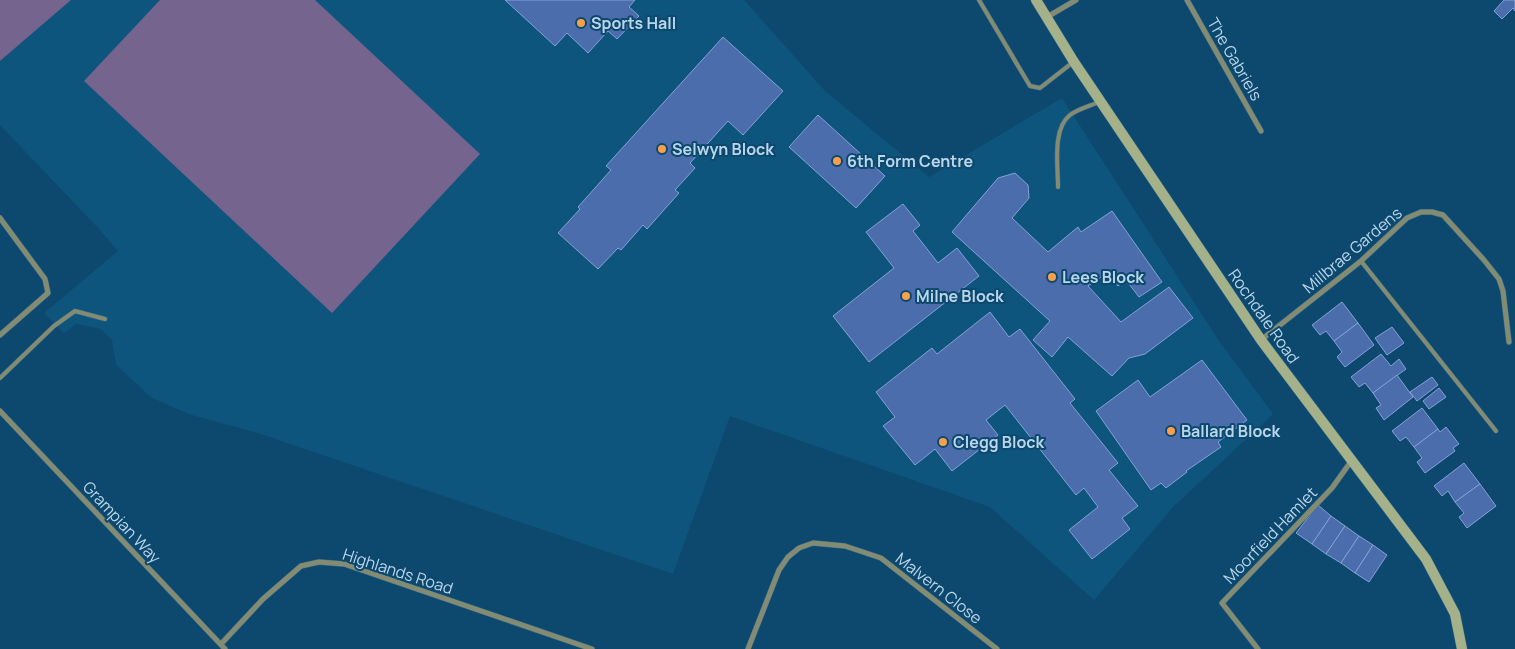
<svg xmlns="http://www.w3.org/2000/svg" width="1515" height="649" font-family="Manrope,sans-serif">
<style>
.built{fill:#0e557e}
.green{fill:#74648e}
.building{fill:#4b6dac;stroke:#84a1d6}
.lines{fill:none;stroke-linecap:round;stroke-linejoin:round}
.service-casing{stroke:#33688a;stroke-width:5}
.minor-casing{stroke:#33688a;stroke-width:6}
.secondary-casing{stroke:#33688a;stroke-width:11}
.service{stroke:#838b72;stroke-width:4}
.minor{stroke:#838b72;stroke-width:5}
.secondary{stroke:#a5b289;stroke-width:10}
.poi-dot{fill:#f8a04b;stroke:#0d496e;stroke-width:2}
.labels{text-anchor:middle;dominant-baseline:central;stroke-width:4;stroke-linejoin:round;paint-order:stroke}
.poi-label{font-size:16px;font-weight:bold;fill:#bad6eb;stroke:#0d496e;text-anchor:start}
.street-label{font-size:16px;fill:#bad6eb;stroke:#0d496e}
</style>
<rect width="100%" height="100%" fill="#0d496e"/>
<polygon class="built" points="71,0 744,0 826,92 929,177 1062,98 1219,341 1273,414 1173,507 1094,600 990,507 730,416 673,574 261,434 192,415 152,398 116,365 112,340 101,329 76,324 64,333 44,313 118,251 100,230 0,125 0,61"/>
<g class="green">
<polygon points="0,0 71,0 0,61"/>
<polygon points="160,0 315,0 480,154 332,313 84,81"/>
</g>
<g class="building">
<polygon points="505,0 635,0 629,7 639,16 617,39 608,31 588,53 567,33 555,46"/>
<polygon points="1504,0 1515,0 1515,11 1513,8 1502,19 1494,11"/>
<polygon points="723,37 783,91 743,135 728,121 690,163 695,168 675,190 679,193 647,229 643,225 621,250 618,248 598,269 558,233 580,209 578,207 611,170 606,166"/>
<polygon points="818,115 885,176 856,208 789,147"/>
<polygon points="1015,173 1028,185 1029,198 1012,218 1048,252 1078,227 1081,232 1112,211 1162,282 1139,297 1126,280 1118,286 1107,273 1088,286 1121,322 1169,287 1193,318 1145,354 1129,358 1112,376 1068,337 1052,357 1033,340 1050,321 952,232 998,178"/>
<polygon points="903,204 920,225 913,231 938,263 957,248 979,276 869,362 833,316 894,268 866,232"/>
<polygon points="1342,302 1358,323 1334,341 1326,331 1320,335 1312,325"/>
<polygon points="990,312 1009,337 1020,329 1075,399 1070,403 1118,463 1109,470 1138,506 1122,518 1130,529 1092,559 1069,530 1098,507 1084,488 1076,495 1005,405 986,420 998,435 952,471 935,449 915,465 883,426 895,417 876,392 932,348 937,354"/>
<polygon points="1358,323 1374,345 1345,367 1337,357 1342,352 1334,341"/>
<polygon points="1392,327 1404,343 1387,355 1375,338"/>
<polygon points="1381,354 1391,366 1399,359 1406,369 1373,393 1365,383 1359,387 1351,377"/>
<polygon points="1202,360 1247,420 1218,442 1221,447 1186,471 1187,472 1166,488 1161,483 1151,490 1096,411 1138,380 1150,397"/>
<polygon points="1397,375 1413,397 1384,420 1376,408 1381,405 1373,393"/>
<polygon points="1432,377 1438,385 1417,401 1410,392"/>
<polygon points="1439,388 1446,397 1429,409 1423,401"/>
<polygon points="1422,408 1438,429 1414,447 1406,437 1400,441 1392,431"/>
<polygon points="1446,427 1459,444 1453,448 1455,451 1425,473 1417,462 1422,458 1414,447 1438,429 1440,432"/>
<polygon points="1464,463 1480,484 1455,502 1448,491 1442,496 1434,486"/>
<polygon points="1480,484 1496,506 1467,528 1459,517 1464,513 1455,502"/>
<polygon points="1318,505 1331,516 1312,544 1296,533"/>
<polygon points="1331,516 1345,526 1326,554 1312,544"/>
<polygon points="1345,526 1359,536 1341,563 1326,554"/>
<polygon points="1359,536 1373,545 1355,573 1341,563"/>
<polygon points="1373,545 1387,555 1369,582 1355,573"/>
</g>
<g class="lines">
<g class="service-casing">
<g id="service">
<polyline points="979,0 1030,86 1040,88 1072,63"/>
<path d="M1058,187C1058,166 1052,129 1070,115C1078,109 1090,106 1099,102"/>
<polyline points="1361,261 1496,431"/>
<polyline points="0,378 54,326 75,311 105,319"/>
</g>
</g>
<g class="minor-casing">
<g id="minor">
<polyline points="1187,0 1261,131"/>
<polyline points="1047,17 1076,0"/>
<polyline points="0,218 45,279 48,293 0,335"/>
<polyline points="1261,340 1361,261 1407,218 1421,212 1432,212 1443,215 1484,260 1499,279 1503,291 1509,342"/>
<polyline points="0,411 225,649"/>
<polyline points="221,644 263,599 301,566 319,562 344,564 592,649"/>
<polyline points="748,649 779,570 788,557 799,548 813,543 845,546 881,558 997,649"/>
<polyline points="1258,649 1222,603 1332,488 1352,460"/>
</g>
</g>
<g class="secondary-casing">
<polyline id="secondary" points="1036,0 1074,62 1261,340 1426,559 1455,614 1462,649"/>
</g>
<use href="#service" class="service"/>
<use href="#minor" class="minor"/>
<use href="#secondary" class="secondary"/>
</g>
<g class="poi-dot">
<circle cx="581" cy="23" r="5"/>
<circle cx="662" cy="149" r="5"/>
<circle cx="837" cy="161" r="5"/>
<circle cx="1052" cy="277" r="5"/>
<circle cx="906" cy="296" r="5"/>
<circle cx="1171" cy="431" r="5"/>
<circle cx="943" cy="442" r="5"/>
</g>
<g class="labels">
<g class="poi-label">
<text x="591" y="23">Sports Hall</text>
<text x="672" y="149">Selwyn Block</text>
<text x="847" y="161">6th Form Centre</text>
<text x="1062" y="277">Lees Block</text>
<text x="916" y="296">Milne Block</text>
<text x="1181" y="431">Ballard Block</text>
<text x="953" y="442">Clegg Block</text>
</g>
<g class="street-label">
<text transform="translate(1235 59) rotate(60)">The Gabriels</text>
<text transform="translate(1352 250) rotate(-40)">Millbrae Gardens</text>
<text transform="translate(1264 316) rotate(55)">Rochdale Road</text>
<text transform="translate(122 522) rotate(47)">Grampian Way</text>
<text transform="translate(1270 535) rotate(-46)">Moorfield Hamlet</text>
<text transform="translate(398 571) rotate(18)">Highlands Road</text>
<text transform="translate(939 588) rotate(38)">Malvern Close</text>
</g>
</g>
</svg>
